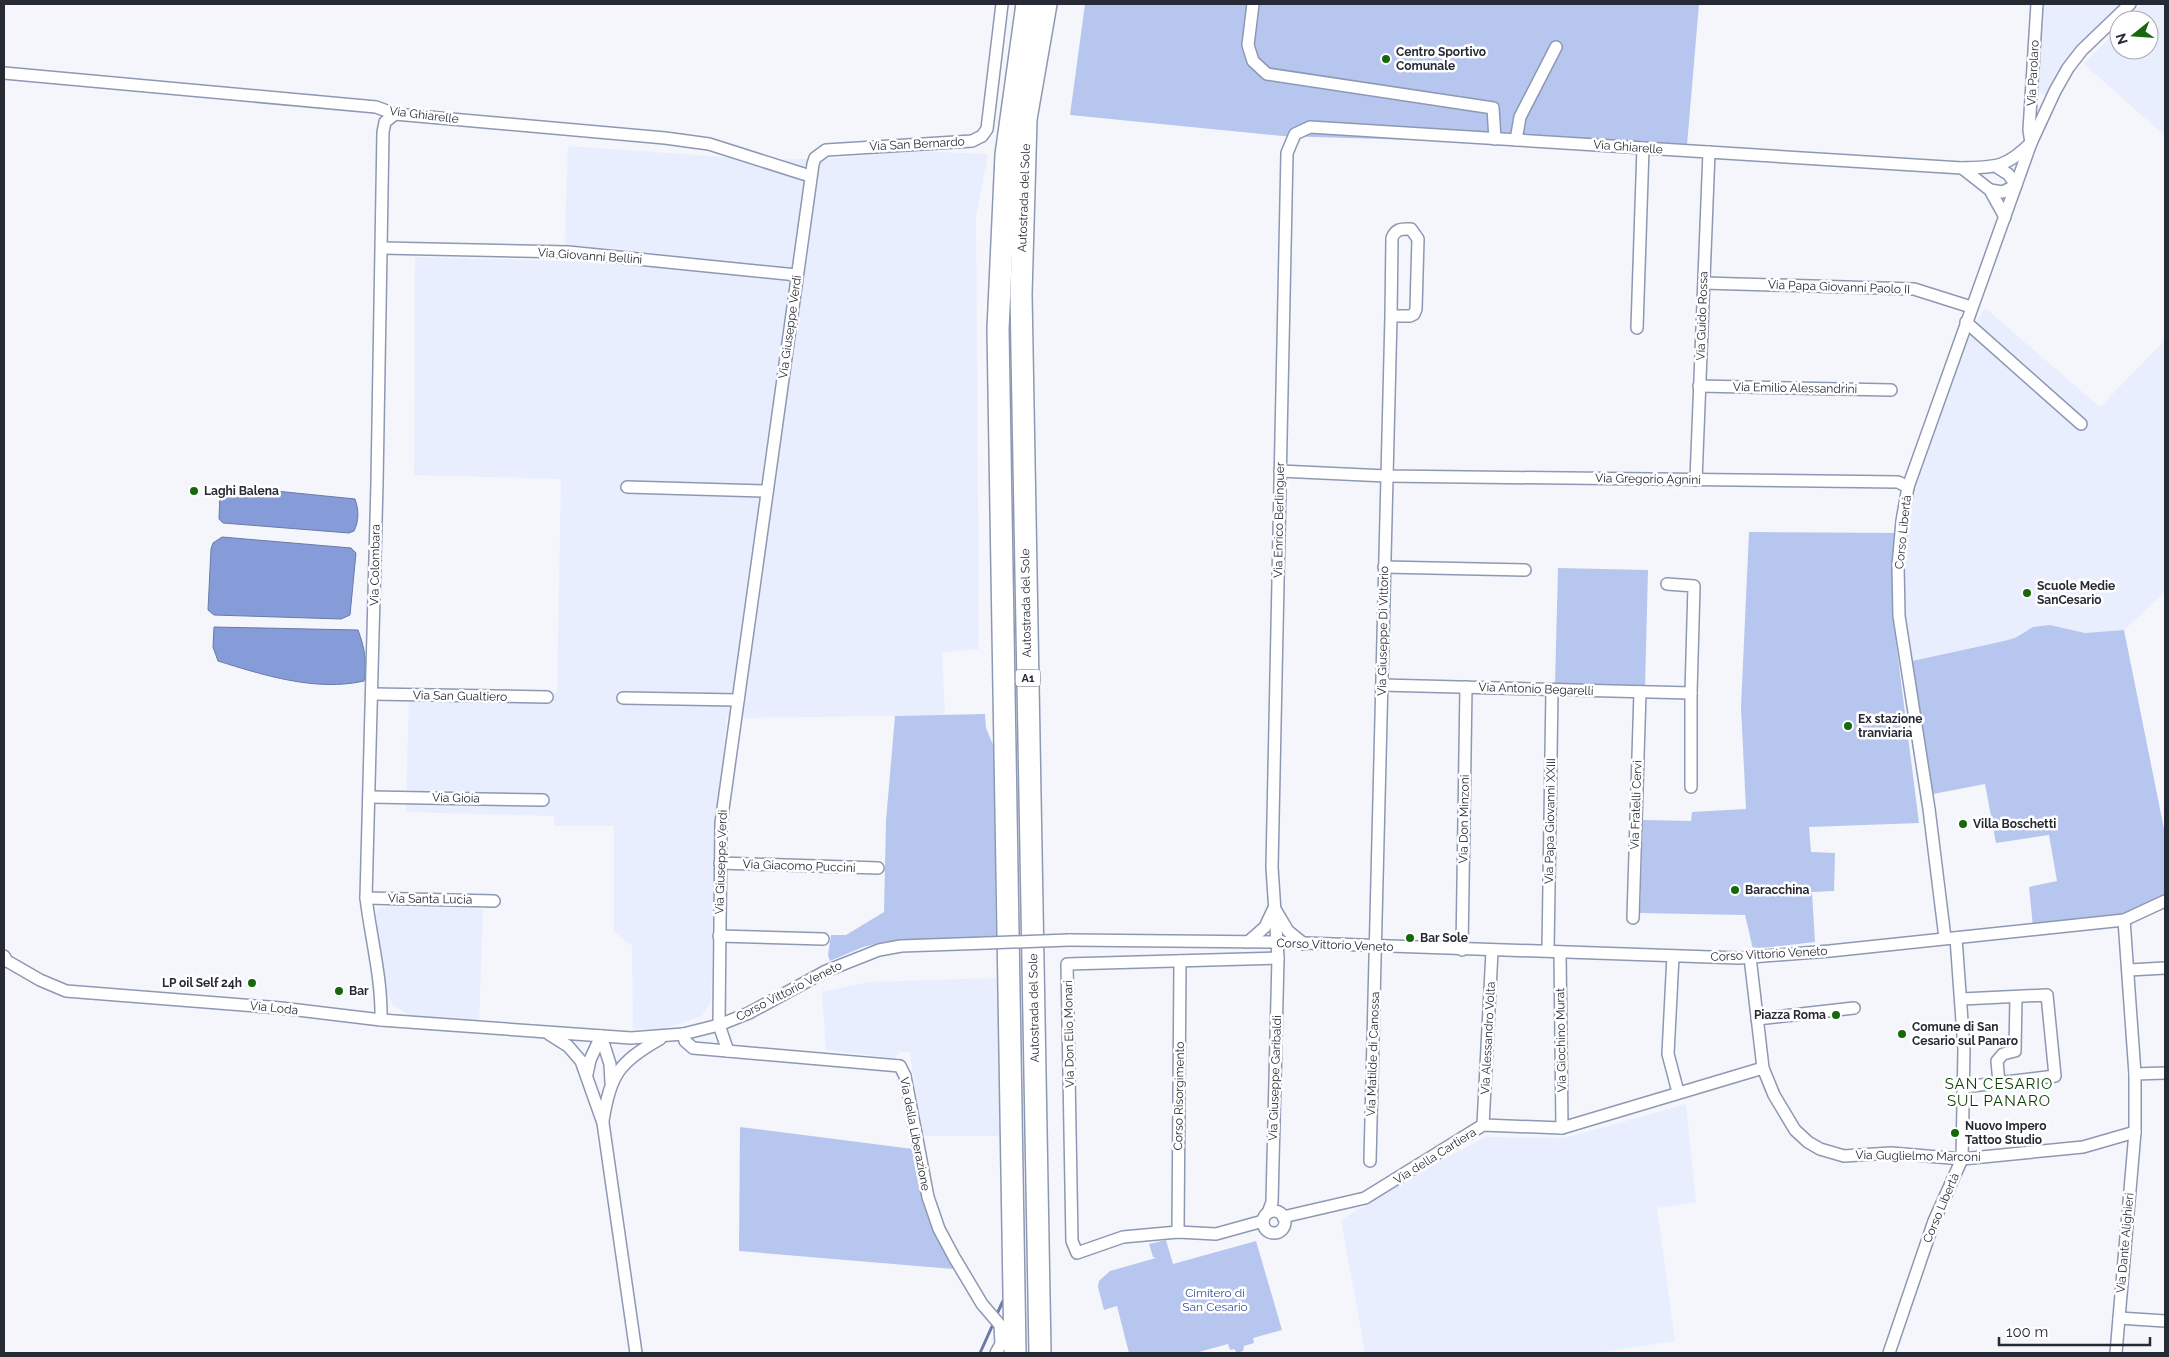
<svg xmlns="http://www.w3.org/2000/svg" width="2169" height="1357" font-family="Raleway,sans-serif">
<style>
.built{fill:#e8eefd}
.green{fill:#b6c6ee}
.water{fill:#869cd8;stroke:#697aa7}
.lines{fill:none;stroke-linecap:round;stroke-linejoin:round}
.stream{stroke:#697aa7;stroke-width:3}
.street-casing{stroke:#8d98b3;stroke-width:14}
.highway-casing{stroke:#8d98b3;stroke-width:24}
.street{stroke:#fff;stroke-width:11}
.highway{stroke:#fff;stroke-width:21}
.street-bridge-casing{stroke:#8d98b3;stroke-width:14;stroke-linecap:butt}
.street-bridge{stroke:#fff;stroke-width:11}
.poi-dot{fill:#17680a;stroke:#fff;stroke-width:2}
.labels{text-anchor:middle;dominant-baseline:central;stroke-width:5;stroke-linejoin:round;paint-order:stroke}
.shield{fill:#fff;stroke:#676a72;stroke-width:1}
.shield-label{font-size:11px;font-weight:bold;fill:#262a35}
.poi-label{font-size:12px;font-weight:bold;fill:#262a35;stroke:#fff;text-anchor:start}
.street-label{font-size:12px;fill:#262a35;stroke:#fff}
.park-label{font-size:12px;fill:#395099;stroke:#fff}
.quarter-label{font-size:15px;letter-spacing:1px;fill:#0b3e05;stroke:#fff}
</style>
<rect width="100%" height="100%" fill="#f4f6fc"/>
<g class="built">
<polygon points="2037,4 2122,4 2098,25 2072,54 2046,95 2033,91"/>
<polygon points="2143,4 2165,4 2165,136 2084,64 2119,28 2119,50 2149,50 2149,20 2127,20"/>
<polygon points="568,146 768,160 835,158 916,151 988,154 976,216 979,649 942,652 945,715 750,718 727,716 716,840 711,1001 702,1016 663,1029 633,1029 632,946 614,932 614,826 554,826 554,816 406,812 409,691 557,693 561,479 414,475 415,257 564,261"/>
<polygon points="1985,308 2100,407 2165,340 2165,592 2124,630 2085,633 2065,628 2026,630 2015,638 2004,641 1899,663 1896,642 1897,574 1914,480 1963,344"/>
<polygon points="387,906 483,909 479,1023 410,1016 393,1005 387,994 374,921 377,910"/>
<polygon points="997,978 1002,1136 922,1136 910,1052 900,1052 894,1058 826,1050 822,992 869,982"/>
<polygon points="1686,1104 1696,1202 1657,1208 1675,1341 1595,1353 1365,1353 1341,1220 1415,1175 1485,1137 1565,1138"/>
</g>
<g class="green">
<polygon points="1085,4 1699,4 1687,145 1573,145 1282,136 1070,115"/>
<polygon points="1749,532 1901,533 1897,574 1896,642 1919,823 1809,827 1811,852 1835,853 1834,891 1812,892 1815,942 1753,949 1745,915 1640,913 1643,820 1691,821 1692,812 1746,809 1741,707"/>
<polygon points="1558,568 1648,570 1645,686 1555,684"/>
<polygon points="2050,625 2085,633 2124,630 2165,834 2165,899 2115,919 2033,927 2029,887 2057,881 2049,835 1996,843 1985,784 1933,794 1912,661 2004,641 2015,638 2033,627"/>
<polygon points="985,714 986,728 994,747 996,936 884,942 863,947 830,961 828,955 831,935 846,935 884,912 886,821 895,716"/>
<path d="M740,1127L913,1149C922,1193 932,1229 953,1269L739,1251Z"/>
<polygon points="1166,1240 1173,1264 1256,1241 1282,1330 1253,1338 1254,1343 1244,1346 1243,1351 1237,1353 1234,1349 1230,1350 1228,1344 1195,1353 1129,1353 1117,1306 1104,1310 1098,1287 1099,1281 1110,1271 1156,1258 1153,1257 1149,1244"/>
</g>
<g class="water">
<path d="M226,486L355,499C359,510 359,521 354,531L349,533L223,523L219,519L220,493Z"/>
<polygon points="222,537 351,548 356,553 350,615 341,619 214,615 208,610 211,549 213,543"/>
<path d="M214,627L358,630C365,648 367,663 364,681C316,692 263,675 218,661L213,647Z"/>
</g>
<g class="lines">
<g class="stream">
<polyline points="996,1316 1003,1301"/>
<polyline points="980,1353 994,1322"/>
</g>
<g class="street-casing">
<g id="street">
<polyline points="1253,4 1248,45 1253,61 1267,74 1493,108 1495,139"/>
<polyline points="4,73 376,107 395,114 665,138 709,144 810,176"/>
<polyline points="1516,140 1520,117 1556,47"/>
<polyline points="2031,143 2029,130 2037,4"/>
<polyline points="1997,167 2008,174 2016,185"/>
<polyline points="1962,168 1990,190 2005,217"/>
<polyline points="1990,190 2003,192 2016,185"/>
<polyline points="382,248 568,252 797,275"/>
<polyline points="1704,283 1914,289 1971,307"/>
<polyline points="1966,322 2081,424"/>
<polyline points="1637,328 1643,148"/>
<polyline points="1699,386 1891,390"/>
<polyline points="1280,471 1386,476 1898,482 1908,487"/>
<polyline points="1696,480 1709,152"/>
<polyline points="627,487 767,491"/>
<polyline points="1384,567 1525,570"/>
<polyline points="1382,685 1691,693 1694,586 1667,584"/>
<polyline points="372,694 547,697"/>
<polyline points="623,698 738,700"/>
<polyline points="1691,787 1691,693"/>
<polyline points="370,797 543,800"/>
<polyline points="720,863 878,868"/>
<polyline points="366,898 494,901"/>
<polyline points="1275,909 1288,931 1304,944"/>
<polyline points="1633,918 1640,692"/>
<polyline points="719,936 823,939"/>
<polyline points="1945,938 1929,809 1899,616 1898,566 1902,521 1908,487 2031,143 2055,91 2068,68 2082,50 2130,4"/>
<polyline points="1069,940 1276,942 1739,958 1830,951 2124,920 2165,901"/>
<polyline points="1248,942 1265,927 1273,910"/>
<polyline points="1462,950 1466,687"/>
<polyline points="1548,951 1552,690"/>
<polyline points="1560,952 1562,1128"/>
<polyline points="4,956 7,961 40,980 66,991 281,1008 381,1020 631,1038 683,1034 719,1025 749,1013 826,971 879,950 901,946 987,943"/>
<polyline points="1673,956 1668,1054 1678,1092"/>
<polyline points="1750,957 1763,1068 1774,1095 1795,1130 1808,1142 1820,1149 1844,1156 1891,1153 1962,1159 2083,1147 2135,1132 2135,1074 2124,920"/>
<polyline points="2129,970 2165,968"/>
<polyline points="1962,999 2047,995 2055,1076 1964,1087"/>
<polyline points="1757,1019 1854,1008"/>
<path d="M381,1020C382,979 371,939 366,898L377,483L383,132L385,122L395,114"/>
<polyline points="549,1034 568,1046 581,1061 603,1123 636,1353"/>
<polyline points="683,1034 685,1041 693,1048 900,1066 905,1076 928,1197 939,1229 954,1257 982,1304 1000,1325 1001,1344 996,1353"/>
<polyline points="601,1036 610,1064 611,1083"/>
<polyline points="728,1051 719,1025 721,823 813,164 815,158 826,150 972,141 982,136 987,129 1002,4"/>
<polyline points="587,1074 590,1060 601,1036"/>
<polyline points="2135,1074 2165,1073"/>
<polyline points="1999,1083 1997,1061 2003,1054 2015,1051 2016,997"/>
<path d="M603,1121C610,1075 619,1062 660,1039"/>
<polyline points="1483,1125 1492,951"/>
<path d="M1370,1161L1391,316H1410L1414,314L1416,309L1418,239L1411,229C1402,229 1396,228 1392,238L1391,316"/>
<circle cx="1274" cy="1222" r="11"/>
<path d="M1268,1213L1272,1202L1278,958L1272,867L1287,153L1295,134L1310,127L1962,168C1997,167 2005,168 2031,143"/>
<polyline points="1283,1217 1365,1198 1483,1125 1562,1128 1763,1068"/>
<polyline points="1263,1221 1216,1234 1178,1232 1123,1237 1077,1253 1072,1241 1067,964 1278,958"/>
<polyline points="1178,1232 1180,961"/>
<polyline points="2119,1318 2165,1321"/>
<polyline points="1889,1353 1934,1221 1962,1159 1964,1049 1956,938"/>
<polyline points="2116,1353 2135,1132"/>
</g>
</g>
<g class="highway-casing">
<g id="highway">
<polyline points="1015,1353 998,329 1006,155 1027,4"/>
<polyline points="1040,1353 1021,294 1026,119 1046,4"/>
</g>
</g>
<use href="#street" class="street"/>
<use href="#highway" class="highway"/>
<g class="street-bridge-casing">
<polyline id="street-bridge" points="987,943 1069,940"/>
</g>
<use href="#street-bridge" class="street-bridge"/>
</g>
<g class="poi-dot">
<circle cx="1386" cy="59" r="5"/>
<circle cx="194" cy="491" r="5"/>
<circle cx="2027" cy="593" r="5"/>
<circle cx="1848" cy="726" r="5"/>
<circle cx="1963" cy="824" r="5"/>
<circle cx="1735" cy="890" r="5"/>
<circle cx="1410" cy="938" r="5"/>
<circle cx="252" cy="983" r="5"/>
<circle cx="339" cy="991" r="5"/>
<circle cx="1836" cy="1015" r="5"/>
<circle cx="1902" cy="1034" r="5"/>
<circle cx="1955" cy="1133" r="5"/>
</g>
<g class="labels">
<rect class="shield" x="1015.5" y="669.5" width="25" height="17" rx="4"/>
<g class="shield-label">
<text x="1028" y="678">A1</text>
</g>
<g class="poi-label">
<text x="1396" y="52">Centro Sportivo<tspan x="1396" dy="14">Comunale</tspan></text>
<text x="204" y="491">Laghi Balena</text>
<text x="2037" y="586">Scuole Medie<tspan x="2037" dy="14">SanCesario</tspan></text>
<text x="1858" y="719">Ex stazione<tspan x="1858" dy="14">tranviaria</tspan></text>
<text x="1973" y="824">Villa Boschetti</text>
<text x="1745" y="890">Baracchina</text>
<text x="1420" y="938">Bar Sole</text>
<text x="242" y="983" text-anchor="end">LP oil Self 24h</text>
<text x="349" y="991">Bar</text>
<text x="1826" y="1015" text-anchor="end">Piazza Roma</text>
<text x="1912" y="1027">Comune di San<tspan x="1912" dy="14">Cesario sul Panaro</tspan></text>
<text x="1965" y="1126">Nuovo Impero<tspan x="1965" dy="14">Tattoo Studio</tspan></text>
</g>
<g class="street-label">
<text transform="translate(2033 73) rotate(-87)">Via Parolaro</text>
<text transform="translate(424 115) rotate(7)">Via Ghiarelle</text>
<text transform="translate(917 144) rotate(-3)">Via San Bernardo</text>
<text transform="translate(1628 147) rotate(4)">Via Ghiarelle</text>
<text transform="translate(1024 198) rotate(-88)">Autostrada del Sole</text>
<text transform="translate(590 256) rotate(4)">Via Giovanni Bellini</text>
<text transform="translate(1839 287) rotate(2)">Via Papa Giovanni Paolo II</text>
<text transform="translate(1702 316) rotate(-88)">Via Guido Rossa</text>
<text transform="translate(790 327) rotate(-82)">Via Giuseppe Verdi</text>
<text transform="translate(1795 388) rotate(1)">Via Emilio Alessandrini</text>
<text transform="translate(1648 479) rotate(1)">Via Gregorio Agnini</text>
<text transform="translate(1279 520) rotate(-89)">Via Enrico Berlinguer</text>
<text transform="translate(1903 532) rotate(-84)">Corso Libertà</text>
<text transform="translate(375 565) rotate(-89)">Via Colombara</text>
<text transform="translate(1026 603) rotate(-91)">Autostrada del Sole</text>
<text transform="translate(1383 631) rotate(-89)">Via Giuseppe Di Vittorio</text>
<text transform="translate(1536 689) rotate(2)">Via Antonio Begarelli</text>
<text transform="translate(460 696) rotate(1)">Via San Gualtiero</text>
<text transform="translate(456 798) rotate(1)">Via Gioia</text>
<text transform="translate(1636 805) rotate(-88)">Via Fratelli Cervi</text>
<text transform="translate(1464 819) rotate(-89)">Via Don Minzoni</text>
<text transform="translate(1550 821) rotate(-89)">Via Papa Giovanni XXIII</text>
<text transform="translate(721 862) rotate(-88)">Via Giuseppe Verdi</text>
<text transform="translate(799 866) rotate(2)">Via Giacomo Puccini</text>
<text transform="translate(430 899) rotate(1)">Via Santa Lucia</text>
<text transform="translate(1335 945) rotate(2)">Corso Vittorio Veneto</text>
<text transform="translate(1769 954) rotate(-3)">Corso Vittorio Veneto</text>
<text transform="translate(789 991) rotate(-27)">Corso Vittorio Veneto</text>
<text transform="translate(274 1008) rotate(6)">Via Loda</text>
<text transform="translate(1034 1008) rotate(-91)">Autostrada del Sole</text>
<text transform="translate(1069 1034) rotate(-91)">Via Don Elio Monari</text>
<text transform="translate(1488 1038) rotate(-87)">Via Alessandro Volta</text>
<text transform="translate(1561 1040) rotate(-91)">Via Giochino Murat</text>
<text transform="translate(1373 1054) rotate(-88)">Via Matilde di Canossa</text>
<text transform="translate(1275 1078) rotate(-88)">Via Giuseppe Garibaldi</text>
<text transform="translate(1179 1096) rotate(-89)">Corso Risorgimento</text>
<text transform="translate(915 1134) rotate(79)">Via della Liberazione</text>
<text transform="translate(1435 1156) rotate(-32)">Via della Cartiera</text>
<text transform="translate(1918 1156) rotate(1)">Via Guglielmo Marconi</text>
<text transform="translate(1941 1208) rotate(-67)">Corso Libertà</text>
<text transform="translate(2125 1243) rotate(-85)">Via Dante Alighieri</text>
</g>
<g class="park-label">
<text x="1215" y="1293">Cimitero di<tspan x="1215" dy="14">San Cesario</tspan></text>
</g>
<g class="quarter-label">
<text x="1999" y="1084">SAN CESARIO<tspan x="1999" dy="17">SUL PANARO</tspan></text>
</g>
</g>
<rect width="2169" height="1357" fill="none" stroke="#262a35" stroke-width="10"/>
<g transform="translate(2134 35) rotate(253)"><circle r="24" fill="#ffffff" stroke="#a8aaae"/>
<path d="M0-4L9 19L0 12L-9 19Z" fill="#17680a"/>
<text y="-8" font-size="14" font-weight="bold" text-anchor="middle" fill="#262a35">N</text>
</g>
<path d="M1999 1337v8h151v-8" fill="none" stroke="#262a35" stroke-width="2.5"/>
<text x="2006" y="1337" font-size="15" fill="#262a35" stroke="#ffffff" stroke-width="4" paint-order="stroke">100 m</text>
</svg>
